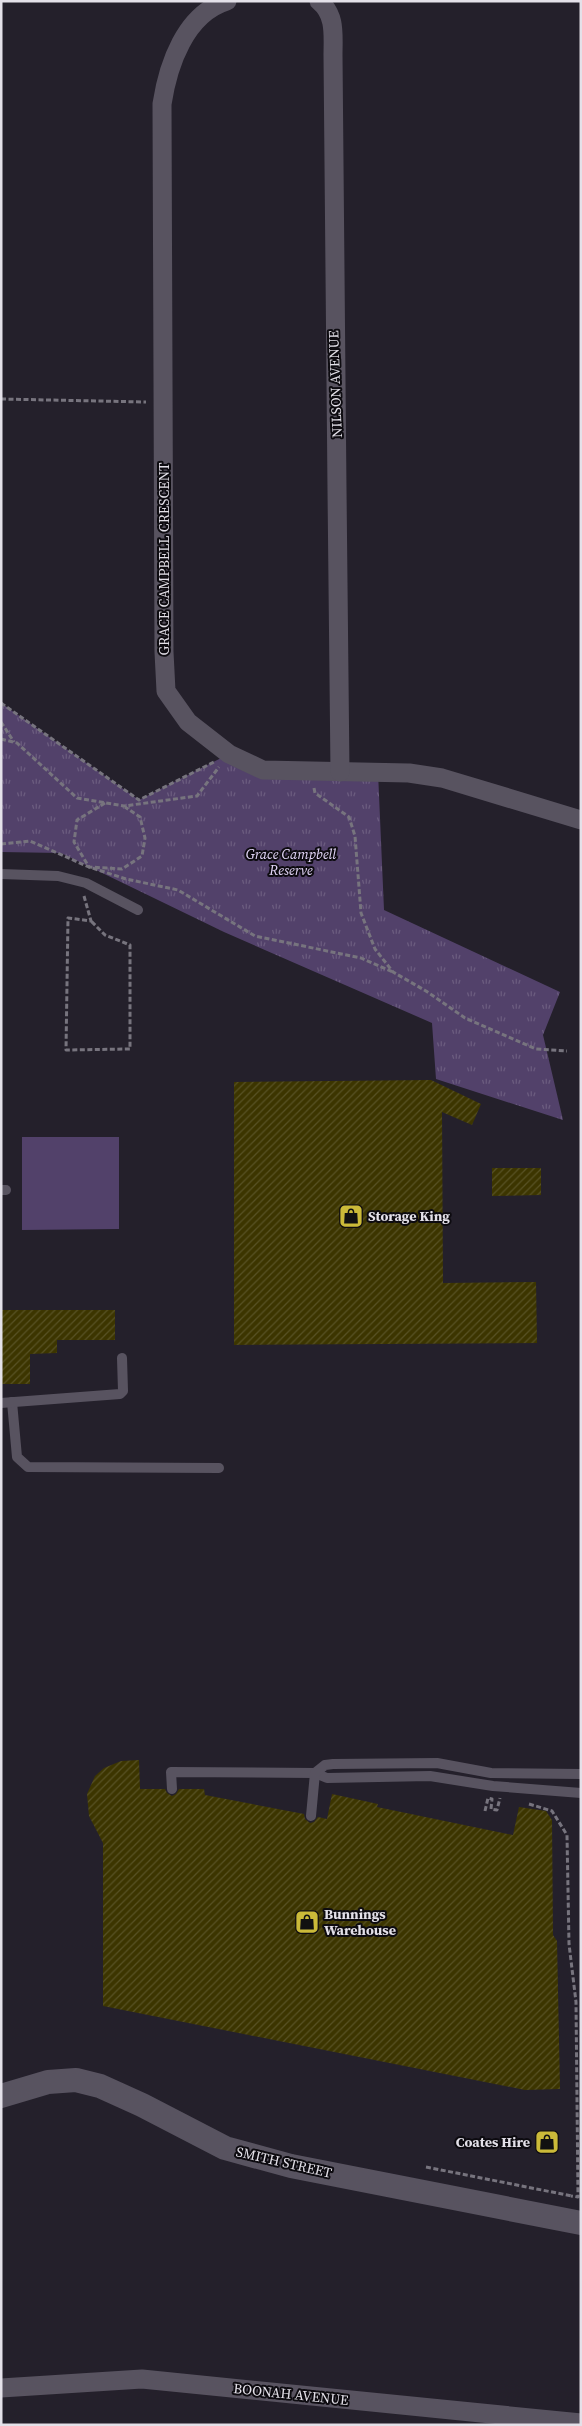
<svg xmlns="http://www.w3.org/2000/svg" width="582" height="2426" font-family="'Source Serif 4',serif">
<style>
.park{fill:url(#park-tufts)}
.pitch{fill:#52416a}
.building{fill:url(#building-hatch)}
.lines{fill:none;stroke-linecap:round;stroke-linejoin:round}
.path{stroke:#77747e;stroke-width:3;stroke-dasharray:5 2.5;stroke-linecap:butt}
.service{stroke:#585360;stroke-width:10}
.minor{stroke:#585360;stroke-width:19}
.tertiary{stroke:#585360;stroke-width:24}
.labels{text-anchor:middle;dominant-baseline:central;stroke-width:4;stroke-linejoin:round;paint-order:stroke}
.street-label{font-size:14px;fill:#e4e1e9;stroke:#0d0b10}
.park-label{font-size:14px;font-style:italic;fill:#e3d6f8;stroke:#0d0b10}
.poi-label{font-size:14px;font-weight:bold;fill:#e4e1e9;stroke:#0d0b10;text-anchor:start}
</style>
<defs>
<pattern id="park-tufts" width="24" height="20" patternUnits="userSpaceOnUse" patternTransform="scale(1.25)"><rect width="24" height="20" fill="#52416a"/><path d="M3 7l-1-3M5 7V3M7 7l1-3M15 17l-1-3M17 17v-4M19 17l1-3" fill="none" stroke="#6b5c7f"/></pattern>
<pattern id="building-hatch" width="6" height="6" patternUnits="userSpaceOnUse" patternTransform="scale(1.25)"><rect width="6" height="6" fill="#3c3500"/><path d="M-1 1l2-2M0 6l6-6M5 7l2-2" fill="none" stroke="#585225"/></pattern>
</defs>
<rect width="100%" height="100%" fill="#24202b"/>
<polygon class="park" points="1,703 139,800 229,754 263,770 378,772 384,910 560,992 543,1035 563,1120 436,1079 432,1023 224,932 61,853 1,852"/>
<polygon class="pitch" points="22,1137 119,1137 119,1229 22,1230"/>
<g class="building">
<polygon points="431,1080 481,1104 472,1125 442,1112 443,1283 536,1282 537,1343 234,1345 234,1082"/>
<polygon points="492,1168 541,1168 541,1195 492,1196"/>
<polygon points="1,1310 115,1310 115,1340 57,1340 57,1353 30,1354 30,1384 1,1384"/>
<polygon points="139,1760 140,1789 165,1789 167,1793 172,1796 176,1794 179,1789 204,1789 205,1795 304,1814 305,1819 310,1823 314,1822 318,1817 327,1819 332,1794 378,1804 377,1807 513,1835 519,1807 546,1811 552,1820 553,1935 557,1941 560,2089 525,2090 103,2006 103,1843 89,1816 87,1794 95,1776 104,1768 121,1761"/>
</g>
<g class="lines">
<g class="path">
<polyline points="1,399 146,402"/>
<polyline points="1,703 139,800 214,762"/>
<polyline points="1,722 14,742"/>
<polyline points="1,739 17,743 77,798 124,806 197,796 219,767"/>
<polyline points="314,788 315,793 349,817 355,836 361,913 375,949 393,972 426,991 465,1018 536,1049 567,1051"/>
<polyline points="105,803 77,820 74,842 89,867 122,869 142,856 145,838 140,817 125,807"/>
<polyline points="1,844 30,841 89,867 126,879 178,890 255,936 361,958 393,972"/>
<polyline points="84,896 91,921 68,918 66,1050 130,1049 130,945 105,935 91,921"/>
<polyline points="529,1804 552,1811 567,1835 569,1944 576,2002 578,2197 571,2196"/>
<polyline points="485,1811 488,1798 492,1799 491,1809 497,1810 500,1798"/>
<polyline points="426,2167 572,2196"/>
</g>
<g class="service">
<polyline points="1,874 58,876 86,883 138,910"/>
<polyline points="1,1190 6,1190"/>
<polyline points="12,1402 17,1457 28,1467 219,1468"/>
<polyline points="1,1403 120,1394 123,1391 122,1358"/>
<polyline points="172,1789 171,1772 315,1773 327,1778 430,1776 493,1786 581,1793"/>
<polyline points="311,1816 315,1773 325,1765 333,1764 437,1763 491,1773 581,1774"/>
</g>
<g class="minor">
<path d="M227,1C185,14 168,65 162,104L164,652L166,691L188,722L229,754L263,770L409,773L442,778L581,820"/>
<path d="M319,1C336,15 333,35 333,55C334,294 338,533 340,772"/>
<polyline points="1,2388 142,2379 581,2423"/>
</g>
<polyline class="tertiary" points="1,2096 48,2082 76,2080 100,2086 142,2105 225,2148 291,2166 581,2223"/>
</g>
<defs>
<g id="shop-square" transform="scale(1.25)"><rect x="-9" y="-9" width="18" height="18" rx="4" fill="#cbba39" stroke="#0d0b10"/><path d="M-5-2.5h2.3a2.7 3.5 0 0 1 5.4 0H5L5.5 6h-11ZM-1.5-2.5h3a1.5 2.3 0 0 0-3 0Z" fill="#111"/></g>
</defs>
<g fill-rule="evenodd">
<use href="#shop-square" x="351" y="1216"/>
<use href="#shop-square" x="307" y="1922"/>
<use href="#shop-square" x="547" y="2142"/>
</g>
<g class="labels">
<g class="street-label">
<text transform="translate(335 384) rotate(-92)">NILSON AVENUE</text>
<text transform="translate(164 559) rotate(-90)">GRACE CAMPBELL CRESCENT</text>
<text transform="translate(284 2162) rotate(13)">SMITH STREET</text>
<text transform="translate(291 2394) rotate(6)">BOONAH AVENUE</text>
</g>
<g class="park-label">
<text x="291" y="854">Grace Campbell<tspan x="291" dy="16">Reserve</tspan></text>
</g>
<g class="poi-label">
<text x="368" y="1216">Storage King</text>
<text x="324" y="1914">Bunnings<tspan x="324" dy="16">Warehouse</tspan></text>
<text x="530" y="2142" text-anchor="end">Coates Hire</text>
</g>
</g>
<rect width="582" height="2426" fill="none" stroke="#e4e1e9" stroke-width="5"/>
</svg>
